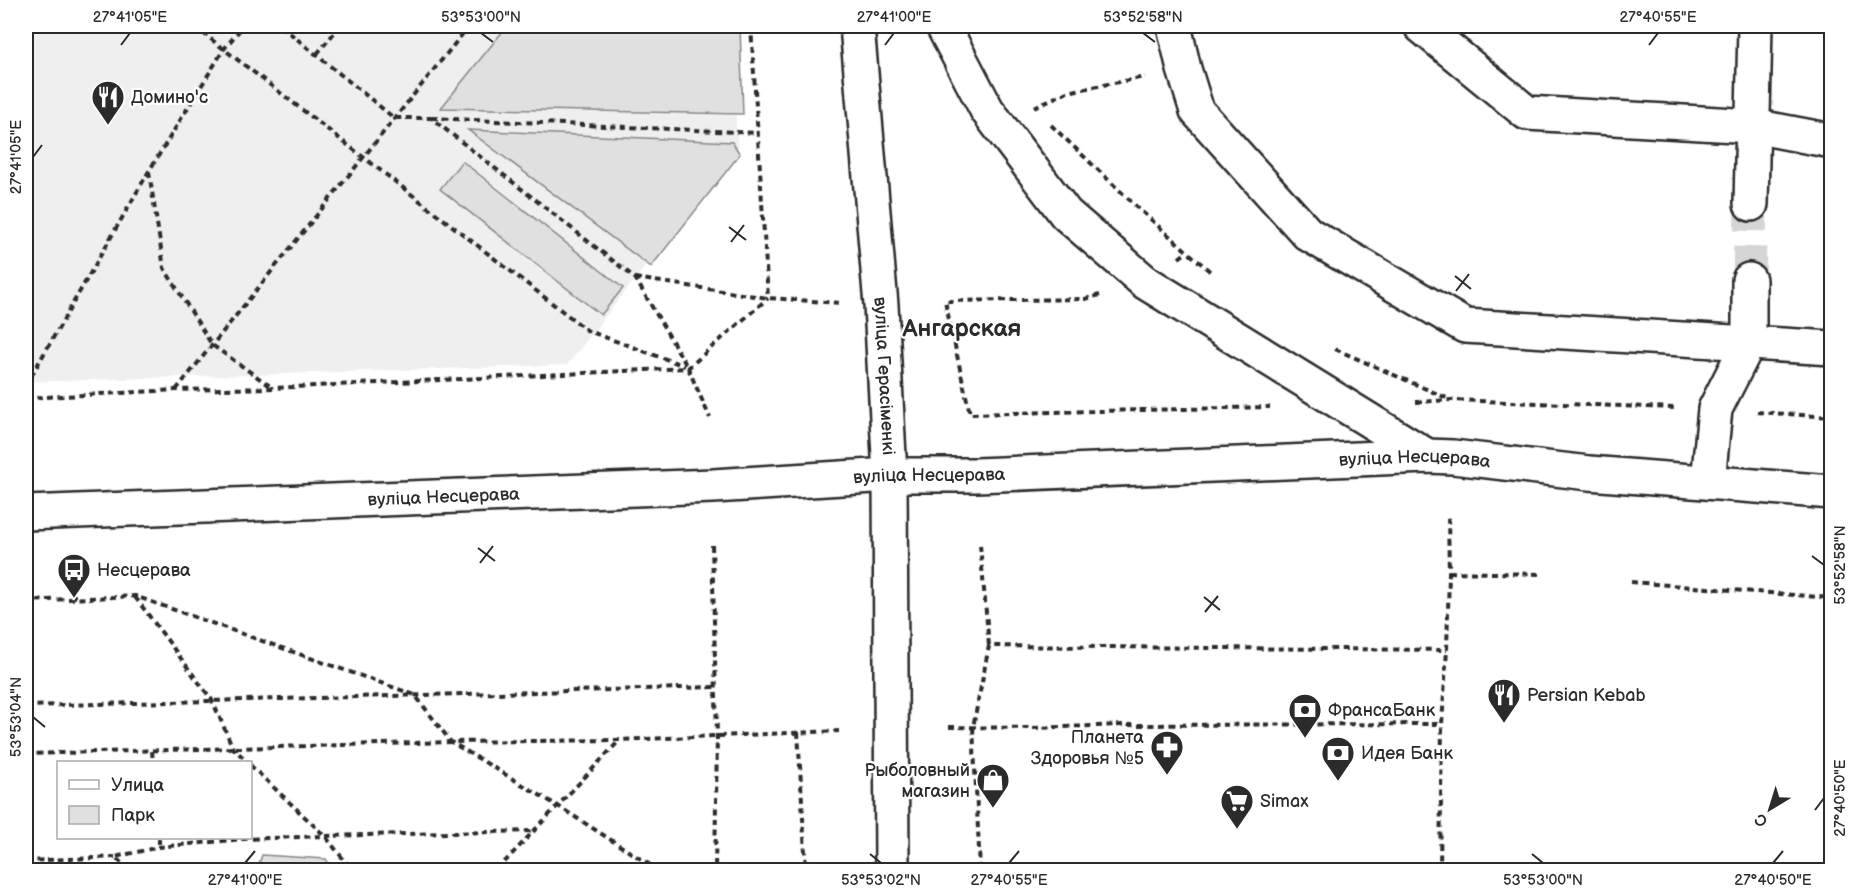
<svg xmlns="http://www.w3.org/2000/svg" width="1857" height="896" font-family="'Balsamiq Sans',sans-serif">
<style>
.built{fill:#efefef}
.green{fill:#e0e0e0;stroke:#868686;stroke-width:1.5}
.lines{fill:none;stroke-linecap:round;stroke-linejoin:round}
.minor-tunnel{stroke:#d5d5d5;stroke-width:33;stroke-dasharray:33 16;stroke-linecap:butt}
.minor-casing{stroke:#2b2b2b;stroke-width:38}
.major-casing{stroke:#2b2b2b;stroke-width:38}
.path{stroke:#2b2b2b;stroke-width:4;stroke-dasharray:6 4.5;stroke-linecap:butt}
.minor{stroke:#fff;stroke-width:33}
.major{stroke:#fff;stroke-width:33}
.ticks{fill:none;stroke:#2b2b2b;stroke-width:2}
.labels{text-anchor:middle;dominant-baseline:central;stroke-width:4.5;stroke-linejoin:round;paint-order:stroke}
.poi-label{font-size:18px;fill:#2b2b2b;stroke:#fff;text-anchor:start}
.street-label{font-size:18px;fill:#2b2b2b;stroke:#fff}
.district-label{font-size:24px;font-weight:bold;fill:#2b2b2b;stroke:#fff}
.neatline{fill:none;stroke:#2b2b2b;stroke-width:2}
.ticks-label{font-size:15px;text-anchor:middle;fill:#2b2b2b}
</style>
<rect width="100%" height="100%" fill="#fff"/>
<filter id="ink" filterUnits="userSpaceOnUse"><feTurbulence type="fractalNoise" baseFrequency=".0167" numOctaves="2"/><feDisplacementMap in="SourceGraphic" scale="12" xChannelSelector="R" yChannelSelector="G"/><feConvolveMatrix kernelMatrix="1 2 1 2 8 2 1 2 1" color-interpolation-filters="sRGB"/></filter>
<g filter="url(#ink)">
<polygon class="built" points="26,26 729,26 738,149 567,365 26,382"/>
<g class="green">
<polygon points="507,26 740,26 743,114 441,108"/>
<polygon points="468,130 732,142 740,154 651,267"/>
<polygon points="462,161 623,288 601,315 440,189"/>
<polygon points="262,855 326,859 333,870 257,870"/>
</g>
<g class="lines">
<polyline class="minor-tunnel" points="1749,280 1751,204"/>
<g class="minor-casing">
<g id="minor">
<path id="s1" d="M857,26L881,305L890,475L892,870"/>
<polyline points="943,26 987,110 1066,214 1145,282 1427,456"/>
<polyline points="1174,26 1184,69 1197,111 1308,234 1465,326 1832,348"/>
<polyline points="1421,26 1527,113 1753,126 1832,141"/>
<polyline points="1751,204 1755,26"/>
<polyline points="1708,482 1715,409 1749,342 1749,280"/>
</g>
</g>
<g class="major-casing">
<g id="major">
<path id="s2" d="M26,513L713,486L890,475H976L1427,456L1453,457L1589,473L1832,492"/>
</g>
</g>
<g class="path">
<polyline points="194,26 588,331 685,366"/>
<polyline points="281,26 394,118 431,118 635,278 688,368 710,418"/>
<polyline points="751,26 768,298"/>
<polyline points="317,54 338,28 335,26"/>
<polyline points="1034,107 1067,92 1145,77"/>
<polyline points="432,118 758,133"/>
<polyline points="1051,125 1140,210 1213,274"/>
<polyline points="149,172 164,268 212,345 273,388"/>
<polyline points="1179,258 1187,252"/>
<polyline points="635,278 768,298 841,303"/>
<polyline points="1100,295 1085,299 945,301 970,414 1270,407"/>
<polyline points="1335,349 1449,399"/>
<polyline points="26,385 149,171 224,49 243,26"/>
<polyline points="176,390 469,26"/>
<polyline points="26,398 176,390 274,388 688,368 768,298"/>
<polyline points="1416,402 1452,400 1675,408"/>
<polyline points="1757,412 1832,417"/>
<polyline points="712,545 717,735 715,870"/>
<polyline points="980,545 989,646"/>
<polyline points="73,552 74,599"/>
<polyline points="1449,572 1540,574"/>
<polyline points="1631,582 1832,598"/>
<polyline points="135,597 212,700 233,748 248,762"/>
<polyline points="26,601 135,596 415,695 451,742 558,806 658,870"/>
<polyline points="26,706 717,687"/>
<polyline points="949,727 1033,728 1123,725 1442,724"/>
<polyline points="798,732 806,870"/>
<polyline points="152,751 153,762"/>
<polyline points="26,754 451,742 619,740 839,731"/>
<polyline points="250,765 325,836 352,870"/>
<polyline points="159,838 159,847"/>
<polyline points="26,861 115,857"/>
<polyline points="129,870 115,857 159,847 243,839 325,836 534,831"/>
<polyline points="497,870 619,741"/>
<polyline points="980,870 973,727 989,646 1447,650"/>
<polyline points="1440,870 1442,724 1447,650 1449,572 1448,515"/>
</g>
<use href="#minor" class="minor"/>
<use href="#major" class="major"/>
</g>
</g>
<path class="ticks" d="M481,33L493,42M1143,33L1155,42M121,45L130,33M885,45L894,33M1649,45L1658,33M33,157L42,145M729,227L746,240M731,242L744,225M1455,276L1471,289M1456,291L1469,274M478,548L495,561M1812,556L1824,565M480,563L493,546M1204,597L1220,610M1205,612L1218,596M33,717L45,727M1815,810L1824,798M870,854L881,863M1532,854L1543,863M245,863L255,851M1009,863L1019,851M1773,863L1783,851"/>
<defs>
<g id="restaurant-pin" transform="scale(1.725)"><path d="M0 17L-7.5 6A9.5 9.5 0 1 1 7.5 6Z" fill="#2b2b2b" stroke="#fff"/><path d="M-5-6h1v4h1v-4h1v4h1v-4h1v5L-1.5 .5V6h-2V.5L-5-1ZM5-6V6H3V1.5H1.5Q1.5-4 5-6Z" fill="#fff"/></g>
<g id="bus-pin" transform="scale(1.725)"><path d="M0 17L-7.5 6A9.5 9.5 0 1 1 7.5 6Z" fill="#2b2b2b" stroke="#fff"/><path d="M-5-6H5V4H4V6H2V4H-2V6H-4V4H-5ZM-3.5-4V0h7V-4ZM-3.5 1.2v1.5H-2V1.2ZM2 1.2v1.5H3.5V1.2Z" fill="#fff"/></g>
<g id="bank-pin" transform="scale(1.725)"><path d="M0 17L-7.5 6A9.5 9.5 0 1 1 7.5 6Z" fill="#2b2b2b" stroke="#fff"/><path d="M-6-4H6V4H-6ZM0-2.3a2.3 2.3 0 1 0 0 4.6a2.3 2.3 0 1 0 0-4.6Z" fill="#fff"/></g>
<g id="pharmacy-pin" transform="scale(1.725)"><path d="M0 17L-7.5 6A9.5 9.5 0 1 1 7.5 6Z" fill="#2b2b2b" stroke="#fff"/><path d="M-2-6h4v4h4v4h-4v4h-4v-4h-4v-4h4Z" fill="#fff"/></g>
<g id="shop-pin" transform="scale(1.725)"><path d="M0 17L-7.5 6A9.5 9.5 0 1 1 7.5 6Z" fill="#2b2b2b" stroke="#fff"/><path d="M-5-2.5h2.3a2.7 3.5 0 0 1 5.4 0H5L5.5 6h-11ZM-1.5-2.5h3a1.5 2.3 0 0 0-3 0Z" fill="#fff"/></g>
<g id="supermarket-pin" transform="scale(1.725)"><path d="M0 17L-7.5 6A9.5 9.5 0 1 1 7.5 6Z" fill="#2b2b2b" stroke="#fff"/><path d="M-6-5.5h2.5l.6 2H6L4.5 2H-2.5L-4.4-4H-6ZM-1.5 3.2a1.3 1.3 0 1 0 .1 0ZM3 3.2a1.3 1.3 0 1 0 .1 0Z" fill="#fff"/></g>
</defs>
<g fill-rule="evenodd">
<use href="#restaurant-pin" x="108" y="97"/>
<use href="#bus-pin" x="74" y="570"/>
<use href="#restaurant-pin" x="1504" y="695"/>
<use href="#bank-pin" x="1305" y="710"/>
<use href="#pharmacy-pin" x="1167" y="747"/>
<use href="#bank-pin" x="1338" y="753"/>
<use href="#shop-pin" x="993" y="780"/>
<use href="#supermarket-pin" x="1237" y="801"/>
</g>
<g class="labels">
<g class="poi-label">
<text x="131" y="97">Домино'c</text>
<text x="97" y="570">Несцерава</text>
<text x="1527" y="695">Persian Kebab</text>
<text x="1328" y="710">ФрансаБанк</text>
<text x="1144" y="737" text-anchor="end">Планета<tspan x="1144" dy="21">Здоровья №5</tspan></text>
<text x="1361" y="753">Идея Банк</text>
<text x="970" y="770" text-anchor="end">Рыболовный<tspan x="970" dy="21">магазин</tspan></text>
<text x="1260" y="801">Simax</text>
</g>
<g class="street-label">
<text stroke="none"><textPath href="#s1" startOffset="351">вуліца Герасіменкі</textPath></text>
<text stroke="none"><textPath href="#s2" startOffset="1390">вуліца Несцерава</textPath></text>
<text stroke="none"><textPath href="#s2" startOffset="904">вуліца Несцерава</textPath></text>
<text stroke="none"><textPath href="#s2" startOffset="418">вуліца Несцерава</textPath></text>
</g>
<g class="district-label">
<text x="962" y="328">Ангарская</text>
</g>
</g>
<rect width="1857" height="896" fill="none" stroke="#fff" stroke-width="66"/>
<rect x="57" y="761" width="195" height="78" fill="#ffffff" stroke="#aaaaaa" stroke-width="1.5"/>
<rect x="69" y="780" width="30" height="9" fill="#ffffff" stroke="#aaaaaa" stroke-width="1.5"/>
<text x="111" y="791" font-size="18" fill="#2b2b2b">Улица</text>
<rect x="69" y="806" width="30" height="18" fill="#e0e0e0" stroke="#aaaaaa" stroke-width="1.5"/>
<text x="111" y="821" font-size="18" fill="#2b2b2b">Парк</text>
<g transform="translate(1770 809) rotate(218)" stroke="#ffffff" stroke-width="4.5" paint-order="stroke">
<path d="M0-4.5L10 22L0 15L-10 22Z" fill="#2b2b2b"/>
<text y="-9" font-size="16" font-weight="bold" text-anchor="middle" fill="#2b2b2b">С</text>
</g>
<rect x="33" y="33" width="1791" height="830" class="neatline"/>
<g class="ticks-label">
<text x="130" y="22">27°41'05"E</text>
<text x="481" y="22">53°53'00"N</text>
<text x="894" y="22">27°41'00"E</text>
<text x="1143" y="22">53°52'58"N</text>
<text x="1658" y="22">27°40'55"E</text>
<text transform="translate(16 157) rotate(-90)" y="5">27°41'05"E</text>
<text transform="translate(1840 565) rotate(-90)" y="5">53°52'58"N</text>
<text transform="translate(16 717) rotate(-90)" y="5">53°53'04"N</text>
<text transform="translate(1840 798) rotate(-90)" y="5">27°40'50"E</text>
<text x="245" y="885">27°41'00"E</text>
<text x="881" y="885">53°53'02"N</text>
<text x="1009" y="885">27°40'55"E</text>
<text x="1543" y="885">53°53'00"N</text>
<text x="1773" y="885">27°40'50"E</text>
</g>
</svg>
